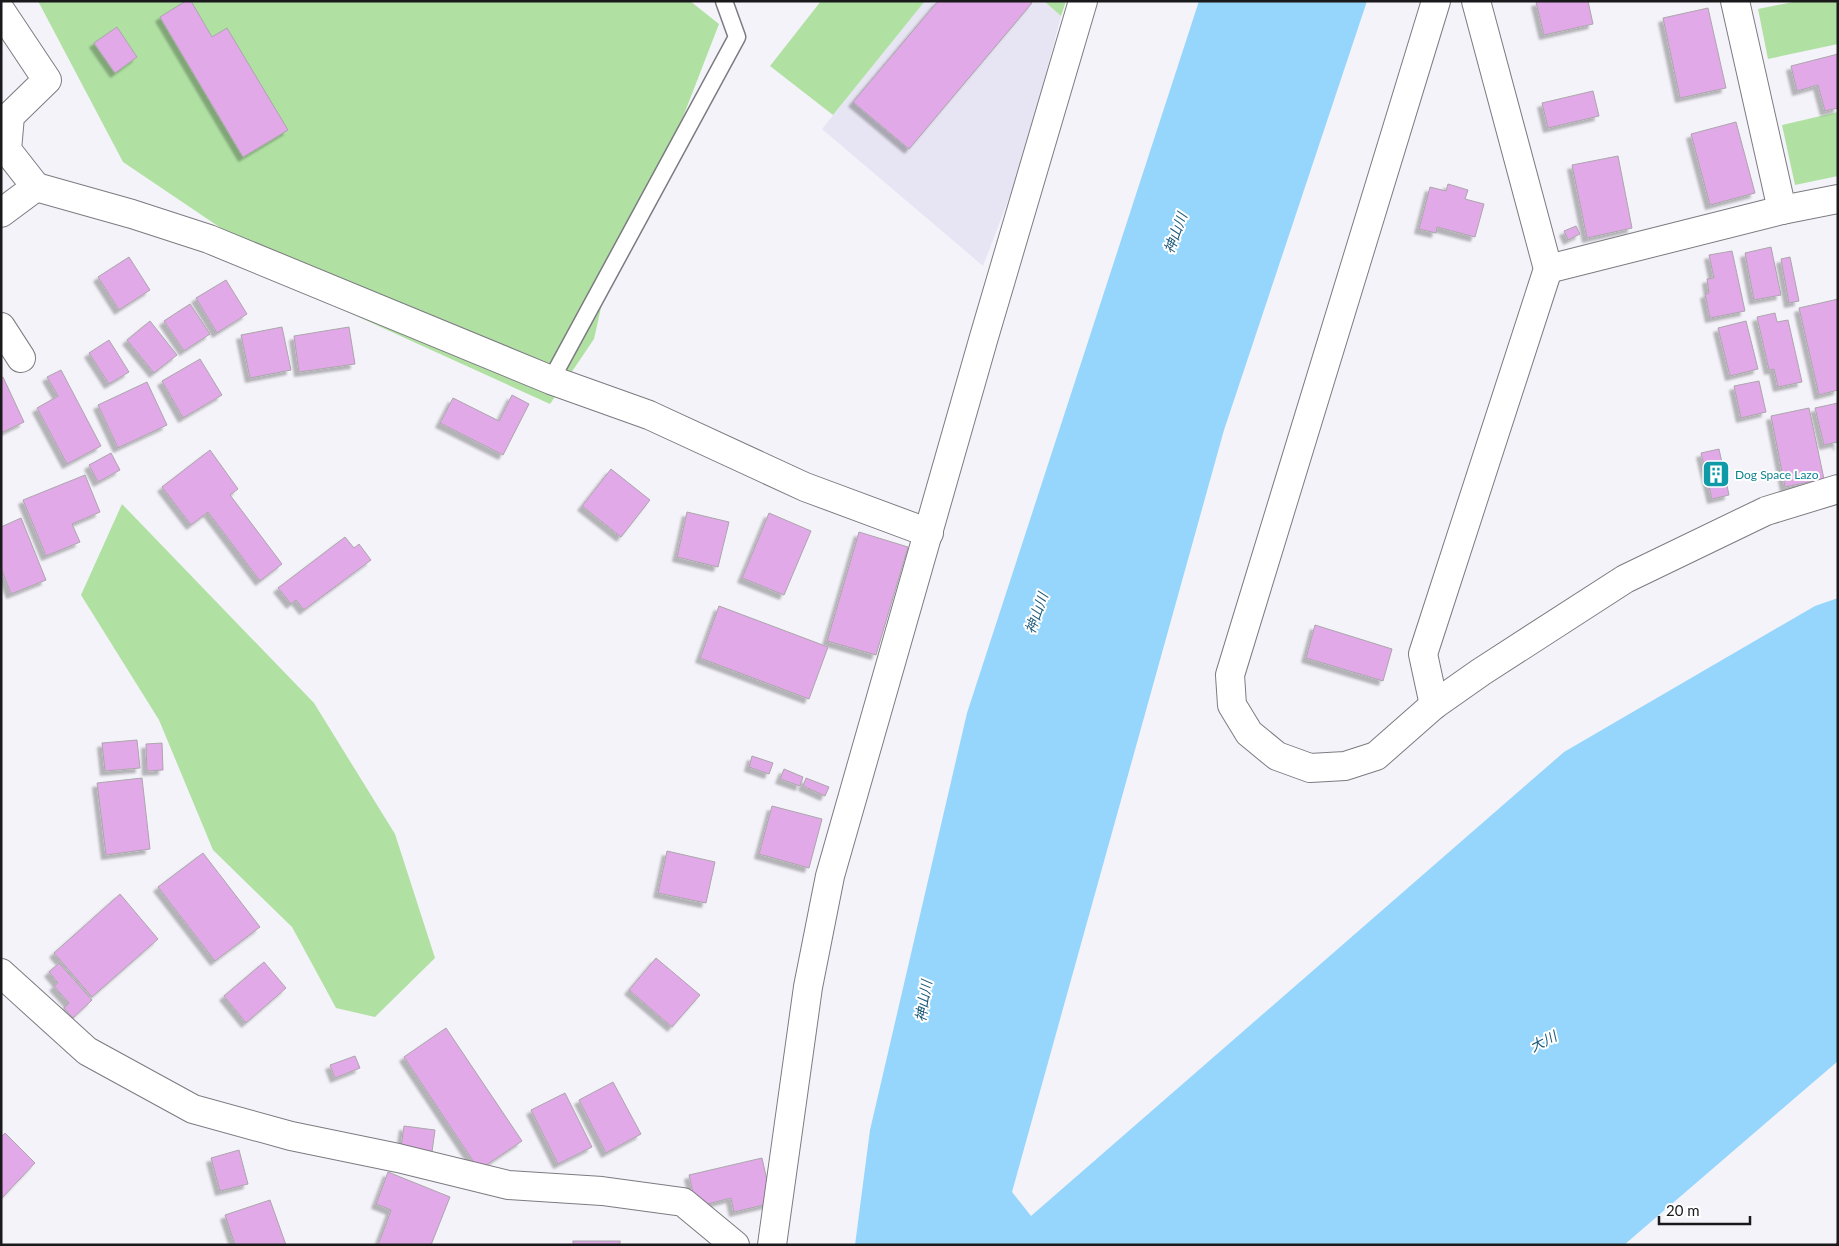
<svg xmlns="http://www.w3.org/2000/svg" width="1839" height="1246" font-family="Lato,'Noto Sans JP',sans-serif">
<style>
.built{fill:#e7e5f3}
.green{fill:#b0e1a3}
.water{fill:#96d6fc}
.building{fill:#e1a9e7;stroke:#aba6ab;filter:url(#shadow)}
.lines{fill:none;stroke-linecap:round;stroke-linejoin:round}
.service-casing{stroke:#7c7b81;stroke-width:19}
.minor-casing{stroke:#7c7b81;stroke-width:30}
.path{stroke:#838286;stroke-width:3;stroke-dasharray:4 4;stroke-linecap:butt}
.service{stroke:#fff;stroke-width:16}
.minor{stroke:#fff;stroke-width:28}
.labels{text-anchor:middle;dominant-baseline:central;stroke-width:4;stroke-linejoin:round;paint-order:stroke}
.culture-label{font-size:12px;fill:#0d838f;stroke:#fff;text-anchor:start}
.water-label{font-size:14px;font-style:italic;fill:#1c5a7a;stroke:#fff}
</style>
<defs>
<filter id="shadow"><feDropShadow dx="-4.5" dy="4.5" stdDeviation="1" flood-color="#0004"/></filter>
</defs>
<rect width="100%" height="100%" fill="#f4f3f9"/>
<polygon class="built" points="925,1 1044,1 1061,16 1022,164 983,266 822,129"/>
<g class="green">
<polygon points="38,1 690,1 719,24 678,130 613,254 594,339 550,404 341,309 123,162"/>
<polygon points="821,1 925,1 833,115 770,66"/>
<polygon points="1044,1 1066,1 1061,16"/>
<polygon points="1798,1 1838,1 1838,44 1768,59 1758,9"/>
<polygon points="1838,112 1838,176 1795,185 1782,125"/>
<polygon points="122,504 314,703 395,834 435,958 375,1017 336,1008 292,927 213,850 159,720 81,595"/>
</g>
<polygon class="water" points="1199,1 1367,1 1224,430 1012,1192 1031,1216 1564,752 1815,606 1838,598 1838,1061 1624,1245 855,1245 870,1130 967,713"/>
<g class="building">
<polygon points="186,1 191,1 212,37 227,28 288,130 243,157 160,17"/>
<polygon points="938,1 1030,1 1032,3 909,149 853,102"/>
<polygon points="1541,1 1588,1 1593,24 1544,35 1536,2"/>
<polygon points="1708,8 1726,88 1680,98 1663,18"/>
<polygon points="117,27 137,57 115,73 94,43"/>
<polygon points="1838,54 1838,108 1825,111 1818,85 1797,91 1791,66"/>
<polygon points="1593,91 1599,116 1548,128 1542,103"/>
<polygon points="1736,122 1755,193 1710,205 1691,134"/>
<polygon points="1618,156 1632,228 1587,238 1572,165"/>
<polygon points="1448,184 1468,190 1465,199 1484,204 1475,237 1437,227 1436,233 1419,229 1430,187 1446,191"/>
<polygon points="1576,226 1580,234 1568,240 1564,231"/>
<polygon points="1771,247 1781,295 1754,300 1745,253"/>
<polygon points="1732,251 1745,311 1710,318 1705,294 1709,293 1707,279 1714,278 1709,255"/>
<polygon points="129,257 150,290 119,310 98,277"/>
<polygon points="1790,257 1799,301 1789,303 1781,259"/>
<polygon points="226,280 247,314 217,333 196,298"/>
<polygon points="1838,299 1838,390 1819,395 1799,308"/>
<polygon points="190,304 210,334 184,351 164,321"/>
<polygon points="1775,313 1777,322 1788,320 1802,382 1778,387 1774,369 1769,370 1757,317"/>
<polygon points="150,321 177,355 154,373 127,340"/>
<polygon points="1746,321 1758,369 1730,376 1718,328"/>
<polygon points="282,327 291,370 250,378 241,335"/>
<polygon points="349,327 355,364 299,372 294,336"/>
<polygon points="109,340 129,372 109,384 89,353"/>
<polygon points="200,359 222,395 183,418 162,381"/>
<polygon points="61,370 101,446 67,464 37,408 58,396 47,377"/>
<polygon points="3,377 24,422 1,433 1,378"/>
<polygon points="1759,381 1766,412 1741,418 1734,386"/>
<polygon points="147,382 167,425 118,448 98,405"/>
<polygon points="512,395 529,404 503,455 440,423 453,398 499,421"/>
<polygon points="1838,403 1838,446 1837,442 1824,445 1815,408"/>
<polygon points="1809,408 1824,479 1785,487 1771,416"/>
<polygon points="1719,449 1729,495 1712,499 1701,453"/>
<polygon points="210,450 238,489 230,495 282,564 260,581 208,512 191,525 162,487"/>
<polygon points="111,453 120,470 98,482 89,465"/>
<polygon points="611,469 650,500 621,537 582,506"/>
<polygon points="85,475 100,512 72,524 80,542 46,556 23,500"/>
<polygon points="687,512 729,522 718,567 677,557"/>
<polygon points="769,513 811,531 784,595 742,578"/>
<polygon points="21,518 46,580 11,594 1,568 1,527"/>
<polygon points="859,532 908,547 876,655 827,641"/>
<polygon points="345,537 354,548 359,544 371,560 304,610 296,600 291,604 278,588"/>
<polygon points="719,606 828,647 809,699 700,658"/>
<polygon points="1315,625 1392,649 1383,681 1306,658"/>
<polygon points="137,740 140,768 105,771 102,743"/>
<polygon points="162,743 163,770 147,771 146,744"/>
<polygon points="752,756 773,763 769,774 749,767"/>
<polygon points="784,769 803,777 800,786 780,779"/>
<polygon points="142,778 150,849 106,855 97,783"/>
<polygon points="806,778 829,787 825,796 803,786"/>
<polygon points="772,806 822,819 809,868 759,854"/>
<polygon points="667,851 715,862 706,903 658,893"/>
<polygon points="203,853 260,927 215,961 158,887"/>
<polygon points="120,894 158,939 92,997 54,953"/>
<polygon points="656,958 700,995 672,1027 629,990"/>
<polygon points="264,962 286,988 246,1023 224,996"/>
<polygon points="59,963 92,1000 73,1018 64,1008 69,1003 54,986 58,983 49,972"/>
<polygon points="446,1028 522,1141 479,1170 404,1057"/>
<polygon points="355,1056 360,1068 335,1078 330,1065"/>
<polygon points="613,1082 641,1134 606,1153 579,1100"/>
<polygon points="565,1093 592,1147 558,1164 531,1110"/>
<polygon points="404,1126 435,1130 432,1152 401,1147"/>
<polygon points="5,1133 35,1163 1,1199 1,1137"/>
<polygon points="239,1150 248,1184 220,1191 211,1158"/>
<polygon points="762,1158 772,1203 734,1212 731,1198 696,1207 689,1175"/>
<polygon points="388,1172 450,1197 431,1245 378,1245 391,1210 376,1204"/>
<polygon points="270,1200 286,1245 235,1245 225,1215"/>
<rect x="573" y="1241" width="47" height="4"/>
</g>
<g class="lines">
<g class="service-casing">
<polyline id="service" points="551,380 737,37 724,1"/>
</g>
<g class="minor-casing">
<g id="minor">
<polyline points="1436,1 1230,675 1232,705 1249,733 1277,756 1310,768 1345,766 1376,756 1434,705 1481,672 1625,579 1766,511 1838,489"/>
<polyline points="1735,1 1782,210"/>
<polyline points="1,11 47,80 10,116 7,150 36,187 1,213"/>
<polyline points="36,187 132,214 209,239 551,380 649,415 805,487 929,533"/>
<polyline points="1548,269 1782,210 1838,199"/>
<polyline points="1,327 21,358"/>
<polyline points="1434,705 1423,654 1548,269 1476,1"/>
<polyline points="1,973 87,1051 193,1109 291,1136 398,1158 508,1185 602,1191 683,1202 735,1245"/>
<polyline points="772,1245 808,987 830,876 984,337 1083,1"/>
</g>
</g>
<polyline class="path" points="1837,1245 1838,1243"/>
<use href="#service" class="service"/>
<use href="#minor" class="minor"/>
</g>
<defs>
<g id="building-square" transform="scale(1.4375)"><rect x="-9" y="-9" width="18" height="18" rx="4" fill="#0f9aa8" stroke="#fff"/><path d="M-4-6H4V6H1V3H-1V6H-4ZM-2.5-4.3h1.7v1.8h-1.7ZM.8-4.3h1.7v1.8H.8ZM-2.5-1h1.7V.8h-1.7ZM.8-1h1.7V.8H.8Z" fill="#fff"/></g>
</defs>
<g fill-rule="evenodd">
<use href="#building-square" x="1716" y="474"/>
</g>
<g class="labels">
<g class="culture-label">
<text x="1735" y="474">Dog Space Lazo</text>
</g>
<g class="water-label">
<text transform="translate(1175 233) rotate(-70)">神山川</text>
<text transform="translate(1036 613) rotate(-71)">神山川</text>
<text transform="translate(923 1001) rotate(-81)">神山川</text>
<text transform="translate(1543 1041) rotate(-27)">大川</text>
</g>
</g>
<rect width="1839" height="1246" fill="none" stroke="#1a191b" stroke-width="5"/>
<path d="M1659 1216v8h91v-8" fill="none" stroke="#1a191b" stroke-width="2.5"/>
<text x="1666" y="1216" font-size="15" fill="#1a191b" stroke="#ffffff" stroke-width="4" paint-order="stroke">20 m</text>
</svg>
